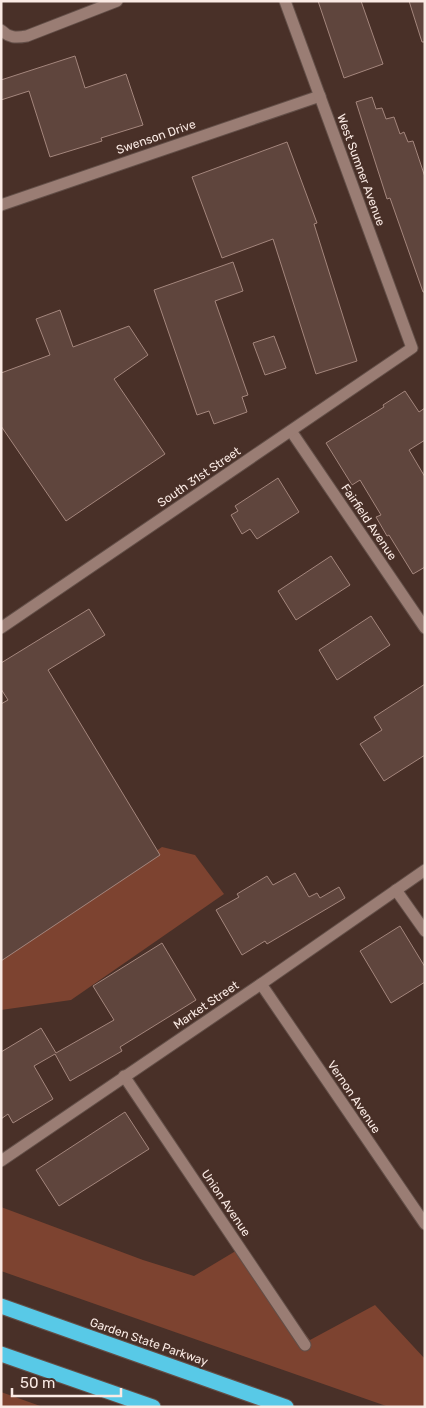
<svg xmlns="http://www.w3.org/2000/svg" width="426" height="1408" font-family="Rubik,sans-serif">
<style>
.green{fill:#7d4330}
.building{fill:#5f453d;stroke:#a4867d}
.lines{fill:none;stroke-linecap:round;stroke-linejoin:round}
.street-casing{stroke:#634f48;stroke-width:13}
.highway-casing{stroke:#634f48;stroke-width:17}
.street{stroke:#9a7d74;stroke-width:11}
.highway{stroke:#58c9e7;stroke-width:15}
.labels{text-anchor:middle;dominant-baseline:central;stroke-width:4.5;stroke-linejoin:round;paint-order:stroke}
.street-label{font-size:12px;fill:#faeae4;stroke:#493028}
</style>
<rect width="100%" height="100%" fill="#493028"/>
<g class="green">
<polygon points="162,847 195,855 224,894 71,1000 1,1010 1,960"/>
<polygon points="1,1207 143,1260 194,1276 239,1249 310,1340 375,1305 425,1359 425,1407 389,1407 1,1271"/>
<polygon points="1,1392 43,1407 1,1407"/>
</g>
<g class="building">
<polygon points="318,1 361,1 383,64 344,78"/>
<polygon points="409,1 425,1 425,42 422,42"/>
<polygon points="75,56 85,88 126,74 143,125 101,138 102,141 50,157 29,91 1,100 1,80"/>
<polygon points="372,97 376,109 382,108 386,119 394,117 400,134 404,132 408,142 413,141 425,177 425,292 423,292 390,198 387,199 356,102"/>
<polygon points="287,142 317,223 314,224 357,361 316,374 273,239 222,258 192,177"/>
<polygon points="233,262 243,291 215,301 248,395 242,397 247,412 214,424 209,411 197,415 154,290"/>
<polygon points="60,310 73,347 129,326 148,355 114,379 165,454 66,521 1,426 1,373 50,355 36,319"/>
<polygon points="274,336 286,368 265,375 253,343"/>
<polygon points="405,391 419,412 425,408 425,440 409,450 425,477 425,567 413,574 389,535 387,536 376,517 381,515 360,480 352,485 326,443 384,407 383,405"/>
<polygon points="278,478 299,512 257,539 250,529 242,534 231,515 238,511 235,506"/>
<polygon points="331,556 350,585 296,620 278,591"/>
<polygon points="89,609 105,635 48,670 160,855 1,961 1,704 8,700 1,689 1,663"/>
<polygon points="371,616 390,645 337,680 319,650"/>
<polygon points="425,684 425,755 384,781 360,744 382,730 374,717"/>
<polygon points="295,873 309,897 317,893 320,898 339,887 345,898 267,944 265,941 242,955 216,910 239,897 237,894 267,876 273,885"/>
<polygon points="400,926 425,967 425,982 391,1003 360,951"/>
<polygon points="162,943 196,1000 120,1047 122,1051 70,1081 55,1054 34,1066 53,1099 13,1123 8,1114 1,1119 1,1052 41,1028 56,1053 114,1020 93,986"/>
<polygon points="125,1112 149,1149 59,1206 36,1170"/>
</g>
<g class="lines">
<g class="street-casing">
<g id="street">
<path d="M1,30C9,38 16,38 27,36L117,1"/>
<polyline points="1,205 320,96"/>
<polyline points="291,431 425,628"/>
<polyline points="1,628 412,348 285,1"/>
<polyline points="396,890 425,931"/>
<polyline points="261,984 425,1224"/>
<polyline points="124,1076 305,1345"/>
<polyline points="1,1161 261,984 425,870"/>
</g>
</g>
<g class="highway-casing">
<g id="highway">
<polyline points="1,1306 286,1407"/>
<polyline points="1,1354 153,1407"/>
</g>
</g>
<use href="#street" class="street"/>
<use href="#highway" class="highway"/>
</g>
<g class="labels">
<g class="street-label">
<text transform="translate(156 137) rotate(-19)">Swenson Drive</text>
<text transform="translate(361 170) rotate(70)">West Sumner Avenue</text>
<text transform="translate(199 477) rotate(-34)">South 31st Street</text>
<text transform="translate(369 522) rotate(56)">Fairfield Avenue</text>
<text transform="translate(206 1005) rotate(-34)">Market Street</text>
<text transform="translate(354 1097) rotate(56)">Vernon Avenue</text>
<text transform="translate(226 1203) rotate(56)">Union Avenue</text>
<text transform="translate(149 1342) rotate(19)">Garden State Parkway</text>
</g>
</g>
<rect width="426" height="1408" fill="none" stroke="#faeae4" stroke-width="5"/>
<path d="M12 1388v8h109v-8" fill="none" stroke="#faeae4" stroke-width="2.5"/>
<text x="20" y="1388" font-size="15" fill="#faeae4" stroke="#493028" stroke-width="4" paint-order="stroke">50 m</text>
</svg>
